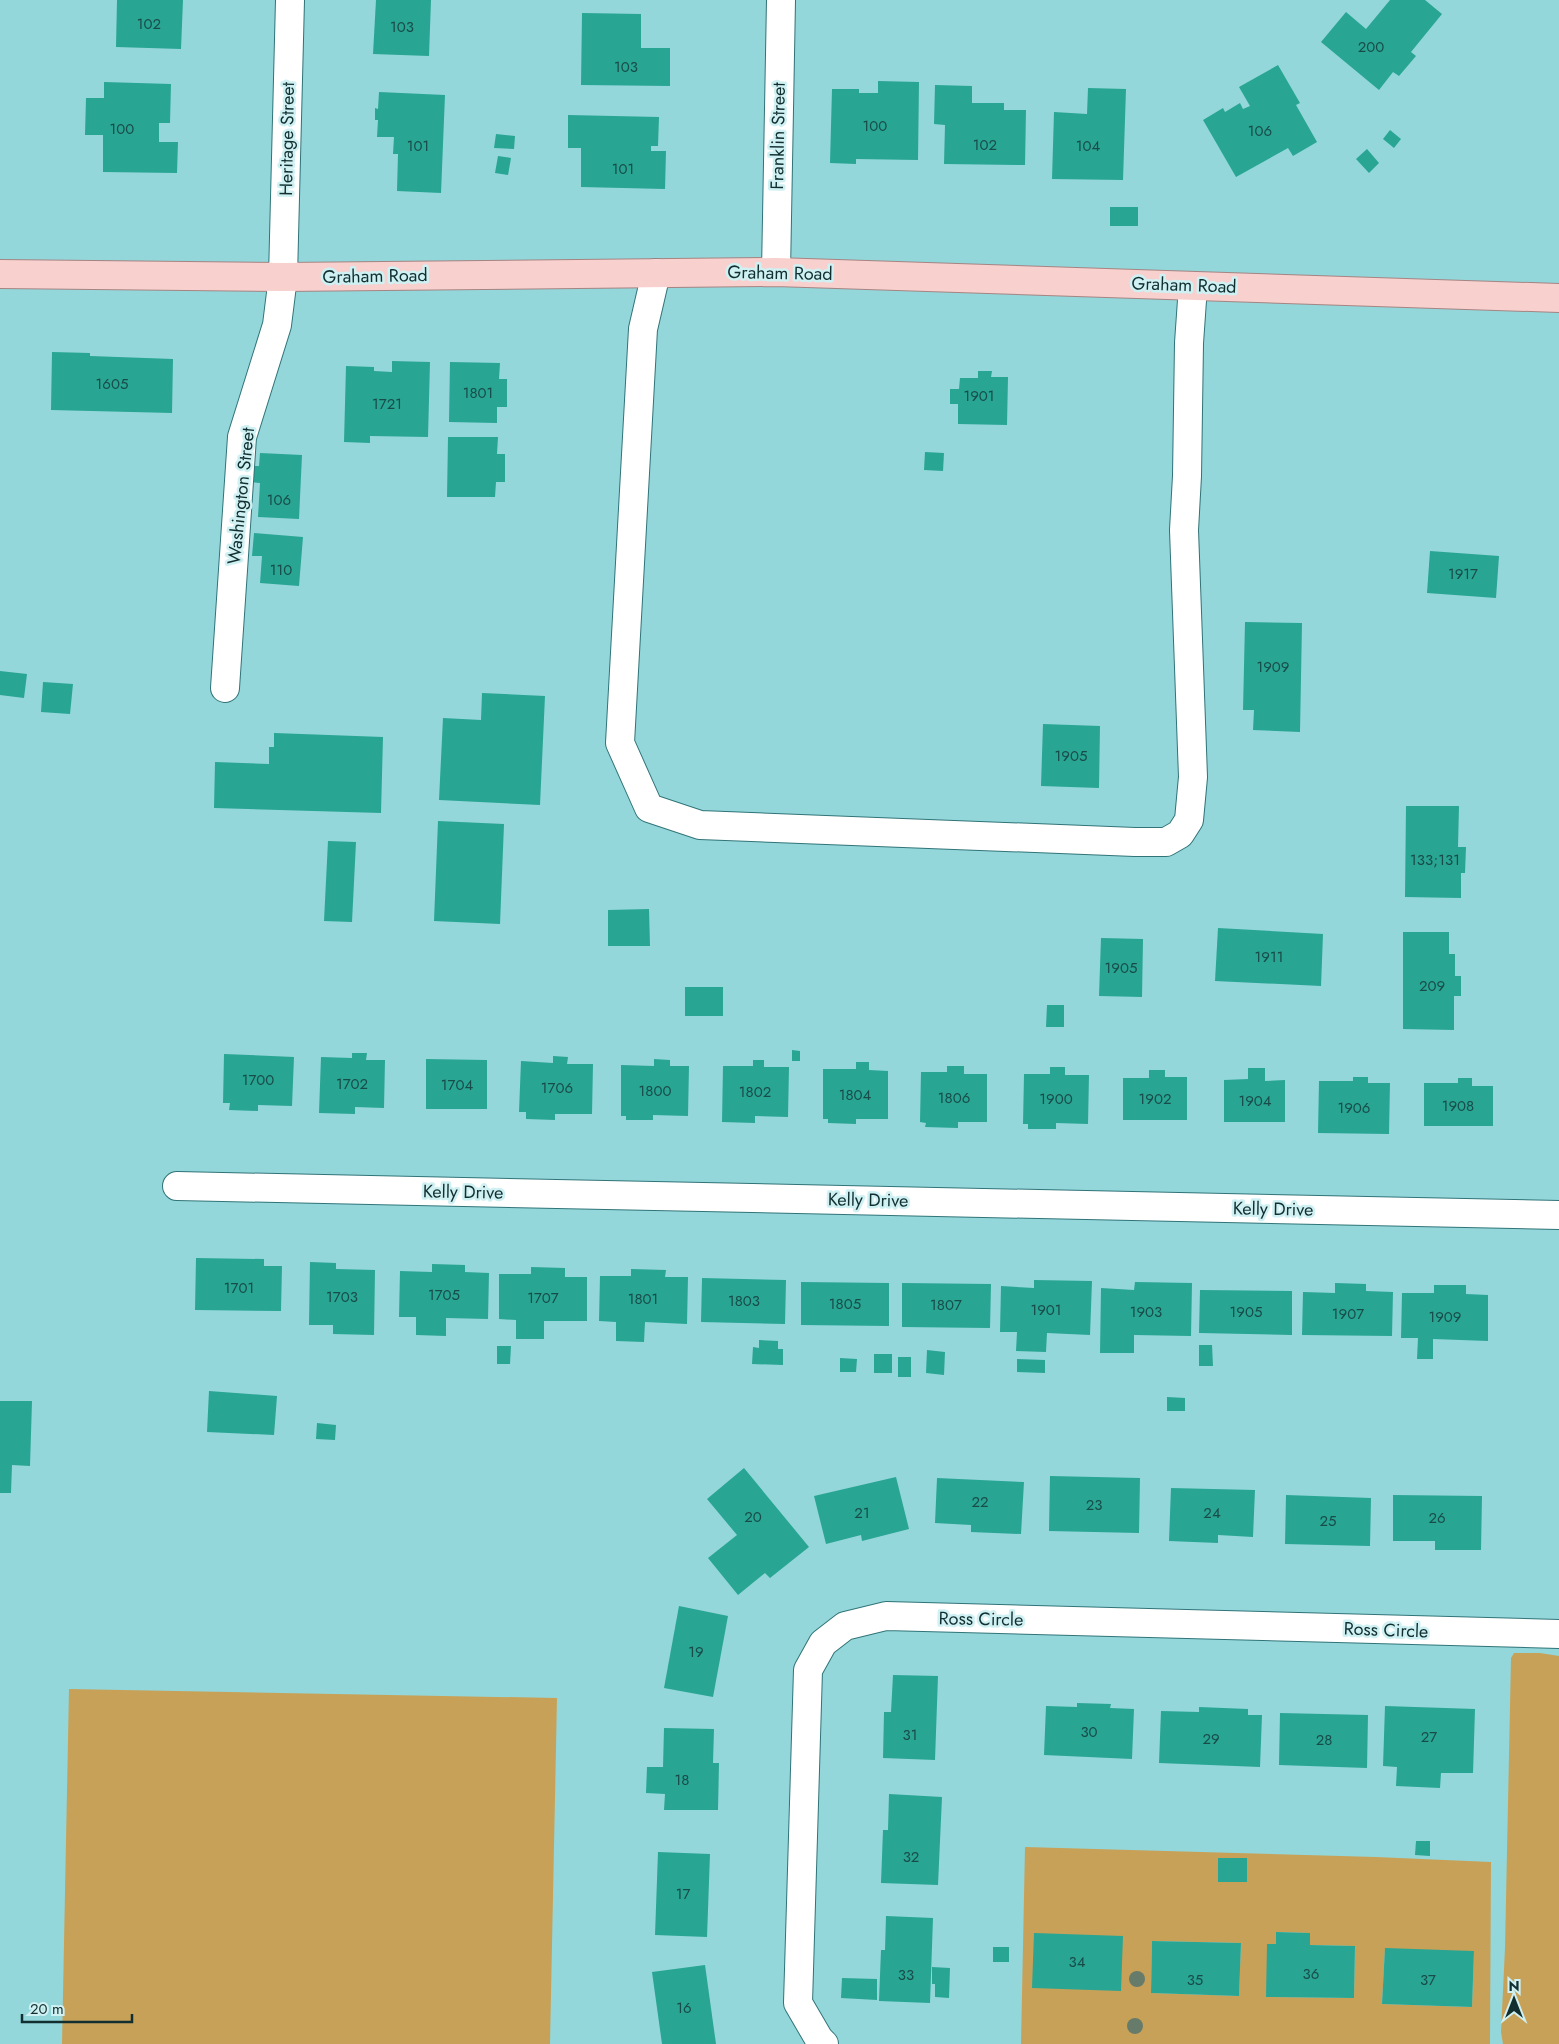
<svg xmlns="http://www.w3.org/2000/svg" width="1559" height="2044" font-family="Jost,sans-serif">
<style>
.green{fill:#c8a158;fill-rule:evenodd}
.building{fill:#29a593}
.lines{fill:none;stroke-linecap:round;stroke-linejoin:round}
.minor-casing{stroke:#307478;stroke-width:30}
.major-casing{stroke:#a58482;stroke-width:30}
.minor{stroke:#fff;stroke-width:28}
.major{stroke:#f8d0ce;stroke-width:28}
.tree{fill:#667b6a}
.labels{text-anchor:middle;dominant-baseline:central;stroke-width:5;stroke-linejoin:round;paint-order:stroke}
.number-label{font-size:15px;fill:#184c49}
.street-label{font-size:18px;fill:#122f30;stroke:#d0f1f3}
</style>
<rect width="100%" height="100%" fill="#93d7db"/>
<g class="green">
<polygon points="1514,1653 1540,1653 1559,1656 1559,2044 1503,2044 1501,2032 1505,1948 1511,1658"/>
<polygon points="69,1689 557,1698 550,2044 62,2044"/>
<path d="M1025,1847L1376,1857L1491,1862L1490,2044H1021ZM1277,1932L1309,1933L1310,1945L1355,1946L1354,1998L1267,1997V1944H1276ZM1152,1941L1241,1943L1239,1996L1151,1993ZM1385,1949L1474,1952L1472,2007L1382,2004Z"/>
</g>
<g class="building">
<polygon points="117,0 183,0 181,49 116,47"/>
<polygon points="376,0 431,0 429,56 373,54"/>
<polygon points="1390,0 1425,0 1442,14 1411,52 1416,56 1399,76 1393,72 1379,90 1321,42 1346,12 1366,29"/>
<polygon points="582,13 641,14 641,48 670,48 670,86 581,85"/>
<polygon points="1278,65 1300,103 1296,105 1317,142 1293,156 1288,148 1236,177 1203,120 1223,108 1225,112 1240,103 1243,109 1250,106 1239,87"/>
<polygon points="878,81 919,82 918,160 856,159 856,164 830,163 832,89 859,89 859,93 878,93"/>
<polygon points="104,82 171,84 170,123 159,123 159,142 178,142 177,173 103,172 103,135 85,135 86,98 104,98"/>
<polygon points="935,85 972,86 972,103 1004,103 1004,110 1026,110 1025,165 944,164 945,125 934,124"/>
<polygon points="1088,88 1126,89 1123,180 1052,179 1054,112 1087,114"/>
<polygon points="379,92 445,95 441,193 397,191 398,154 393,154 394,137 377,137 378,120 375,120 375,108 378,109"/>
<polygon points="568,115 659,117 658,146 651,146 651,151 666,151 665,189 581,187 581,148 568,148"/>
<polygon points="1390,130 1401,139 1394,148 1383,139"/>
<polygon points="496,134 515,136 514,149 494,148"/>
<polygon points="1367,149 1379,163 1369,173 1356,159"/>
<polygon points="498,156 511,158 508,175 495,173"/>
<rect x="1110" y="207" width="28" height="19"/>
<polygon points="52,352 90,353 90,356 173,359 172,413 51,410"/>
<polygon points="392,361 430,362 428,437 370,436 370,443 344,442 346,366 374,367 374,371 392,372"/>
<polygon points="450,362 500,363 499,379 507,379 507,407 497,407 497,423 449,422"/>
<polygon points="978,371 992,371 991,377 1008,377 1007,425 958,424 958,404 950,404 950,389 959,389 960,378 978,378"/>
<polygon points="448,437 498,437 497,454 505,454 505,482 496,482 495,497 447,497"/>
<polygon points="925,452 944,453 943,471 924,470"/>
<polygon points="260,453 302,455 299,519 258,517 260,483 250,482 250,466 259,466"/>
<polygon points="254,533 303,537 299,586 260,583 262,556 252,556"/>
<polygon points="1430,551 1499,556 1496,598 1427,593"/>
<polygon points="1245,622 1302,623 1300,732 1253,730 1254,710 1243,710"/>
<polygon points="0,671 27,674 24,698 0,695"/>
<polygon points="43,682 73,684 70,714 41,712"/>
<polygon points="482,693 545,696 540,805 439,800 443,718 481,720"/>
<polygon points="1043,724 1100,726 1099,788 1041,786"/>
<polygon points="274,733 383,737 381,813 214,808 215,762 269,764 269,747 274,747"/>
<polygon points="1406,806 1459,806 1458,847 1466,847 1465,873 1461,873 1461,898 1405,897"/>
<polygon points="438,821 504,824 500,924 434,921"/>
<polygon points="328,841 356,842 352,922 324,921"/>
<polygon points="649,909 650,946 608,946 608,910"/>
<polygon points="1218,928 1323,934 1321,986 1215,981"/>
<polygon points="1403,932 1449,932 1449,954 1455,954 1455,976 1461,976 1461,996 1454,996 1454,1030 1403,1029"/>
<polygon points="1101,938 1143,939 1142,997 1099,996"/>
<rect x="685" y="987" width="38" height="29"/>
<polygon points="1047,1005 1064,1005 1064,1027 1046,1027"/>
<polygon points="792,1050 800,1051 800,1061 792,1061"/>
<polygon points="352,1053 367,1053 366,1060 385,1060 384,1108 355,1107 355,1114 319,1113 321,1057 352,1058"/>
<polygon points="224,1054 294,1057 292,1106 258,1105 258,1111 229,1110 230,1103 223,1103"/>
<polygon points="553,1056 568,1057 567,1064 593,1064 592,1114 555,1114 555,1120 526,1119 526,1112 519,1112 521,1061 553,1063"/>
<polygon points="426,1059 487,1060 487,1109 426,1109"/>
<polygon points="654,1059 670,1060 670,1066 689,1066 688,1116 653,1115 653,1120 626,1120 626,1116 621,1116 621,1065 654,1066"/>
<polygon points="753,1060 764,1060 764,1067 789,1067 788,1117 755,1116 755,1123 722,1122 723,1066 753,1066"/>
<polygon points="856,1062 869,1062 869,1070 888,1071 888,1119 856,1119 856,1124 828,1123 828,1119 823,1119 823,1069 856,1069"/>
<polygon points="947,1066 964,1066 964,1074 987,1074 987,1122 958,1122 958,1128 925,1127 926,1123 920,1122 921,1072 947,1072"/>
<polygon points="1050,1067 1065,1067 1065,1075 1089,1075 1088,1124 1056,1123 1056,1129 1028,1129 1028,1124 1023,1124 1024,1074 1050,1074"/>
<polygon points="1248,1068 1265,1068 1265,1081 1285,1080 1285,1122 1224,1122 1224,1080 1248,1079"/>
<polygon points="1149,1070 1165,1070 1165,1077 1187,1077 1187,1120 1123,1120 1123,1078 1149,1078"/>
<polygon points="1353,1077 1368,1077 1368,1083 1390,1083 1389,1134 1318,1133 1319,1081 1353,1081"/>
<polygon points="1458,1078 1472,1078 1472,1086 1493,1086 1493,1126 1424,1126 1424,1083 1458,1083"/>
<polygon points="196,1258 264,1259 264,1266 282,1266 281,1311 195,1310"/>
<polygon points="310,1262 336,1263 336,1269 375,1270 374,1335 333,1334 333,1325 309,1325"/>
<polygon points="432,1264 465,1265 465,1272 489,1273 488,1319 446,1318 446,1336 416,1335 416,1317 399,1317 400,1271 432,1272"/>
<polygon points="531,1267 565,1268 565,1277 587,1277 587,1321 544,1321 544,1339 516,1339 516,1320 499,1319 499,1274 531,1274"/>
<polygon points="631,1269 666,1270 665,1277 688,1277 687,1324 645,1322 644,1342 616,1341 616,1322 599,1321 600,1276 631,1276"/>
<polygon points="702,1278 786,1280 785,1324 701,1322"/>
<polygon points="1034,1280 1092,1281 1090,1335 1047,1333 1046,1352 1016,1351 1017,1332 1000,1332 1001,1286 1034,1288"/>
<polygon points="801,1282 889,1283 889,1326 801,1325"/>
<polygon points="1135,1282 1192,1283 1191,1336 1134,1335 1134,1353 1100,1353 1101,1288 1134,1290"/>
<polygon points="902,1283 991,1284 990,1328 902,1327"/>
<polygon points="1335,1283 1366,1284 1366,1291 1393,1292 1392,1336 1302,1335 1303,1292 1335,1293"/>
<polygon points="1434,1285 1466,1285 1466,1294 1488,1295 1488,1341 1433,1339 1433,1359 1417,1359 1418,1338 1401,1338 1402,1293 1434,1293"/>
<polygon points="1200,1290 1292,1291 1292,1335 1199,1333"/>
<polygon points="759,1340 778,1341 778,1349 783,1349 783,1365 752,1364 753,1347 759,1348"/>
<polygon points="1199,1345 1212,1345 1213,1366 1199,1366"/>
<polygon points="497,1346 511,1346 510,1364 497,1364"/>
<polygon points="927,1350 945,1352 944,1375 926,1373"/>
<rect x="874" y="1354" width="18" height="19"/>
<rect x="898" y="1357" width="13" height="20"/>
<polygon points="840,1358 857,1359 856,1372 840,1372"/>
<polygon points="1017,1359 1045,1360 1045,1373 1017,1372"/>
<polygon points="209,1391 277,1396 274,1435 207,1432"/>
<polygon points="1167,1397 1185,1398 1185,1411 1167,1411"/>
<polygon points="0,1401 32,1401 30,1466 12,1465 11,1493 0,1493"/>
<polygon points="317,1423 336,1425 335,1440 316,1439"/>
<polygon points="744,1468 809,1547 770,1578 765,1573 738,1595 708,1558 737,1535 707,1499"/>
<polygon points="1050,1476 1140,1478 1139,1533 1049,1531"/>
<polygon points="896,1477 909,1529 862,1541 861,1535 826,1544 814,1496"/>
<polygon points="937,1478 1024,1482 1021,1534 971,1532 971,1525 935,1523"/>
<polygon points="1171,1488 1255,1490 1253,1537 1218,1535 1218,1543 1169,1541"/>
<polygon points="1286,1495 1371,1498 1370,1546 1285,1544"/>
<polygon points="1393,1495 1482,1496 1481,1550 1435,1550 1435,1541 1393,1541"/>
<polygon points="679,1606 728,1616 713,1697 664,1688"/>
<polygon points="893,1675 938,1676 935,1760 883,1758 884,1712 891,1712"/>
<polygon points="1077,1703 1111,1704 1110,1708 1134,1709 1132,1759 1044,1755 1046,1706 1077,1707"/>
<polygon points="1385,1706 1475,1709 1473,1773 1441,1773 1440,1788 1396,1786 1397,1767 1383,1766"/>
<polygon points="1199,1707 1248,1709 1248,1715 1262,1715 1260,1767 1159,1763 1161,1711 1199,1712"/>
<polygon points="1280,1713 1368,1715 1367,1768 1279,1765"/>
<polygon points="664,1728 714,1729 713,1763 719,1763 718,1810 664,1810 665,1794 646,1793 647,1767 663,1767"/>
<polygon points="889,1794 942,1797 938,1885 881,1883 883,1830 888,1830"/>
<polygon points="1416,1841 1430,1841 1430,1856 1415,1855"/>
<polygon points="658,1852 710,1854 707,1937 655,1935"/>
<rect x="1218" y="1858" width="29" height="24"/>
<polygon points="886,1916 933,1918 930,2003 879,2001 881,1950 885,1950"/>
<polygon points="1276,1932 1310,1933 1310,1945 1355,1946 1354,1998 1266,1997 1267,1944 1276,1944"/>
<polygon points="1034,1933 1123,1936 1121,1991 1032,1988"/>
<polygon points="1152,1941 1241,1943 1239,1996 1151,1993"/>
<rect x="993" y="1947" width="16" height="15"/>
<polygon points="1385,1948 1474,1951 1472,2007 1382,2004"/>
<polygon points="705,1965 716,2044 662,2044 652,1972"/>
<polygon points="932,1967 950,1968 949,1998 935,1997 935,1984 932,1984"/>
<polygon points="842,1978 877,1979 877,2000 841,1998"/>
</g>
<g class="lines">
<g class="minor-casing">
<g id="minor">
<polyline points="776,272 781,0"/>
<polyline points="656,273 643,329 620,743 649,808 700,825 1135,842 1166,842 1180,834 1189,820 1193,777 1184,530 1187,476 1189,343 1193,286"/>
<polyline points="225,688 242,437 277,325 283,277 290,0"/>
<polyline points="177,1186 1559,1215"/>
<polyline points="824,2044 819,2039 798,2003 808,1670 823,1643 845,1626 886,1616 1559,1634"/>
</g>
</g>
<g class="major-casing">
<polyline id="major" points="0,274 283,277 776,272 1559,298"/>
</g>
<use href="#minor" class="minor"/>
<use href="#major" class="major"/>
</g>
<g class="tree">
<circle cx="1137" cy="1979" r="8"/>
<circle cx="1135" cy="2026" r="8"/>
</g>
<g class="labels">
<g class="number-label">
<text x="149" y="24">102</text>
<text x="402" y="27">103</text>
<text x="1371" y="47">200</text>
<text x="626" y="67">103</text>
<text x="875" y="126">100</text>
<text x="122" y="129">100</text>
<text x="1260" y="131">106</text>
<text x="985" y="145">102</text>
<text x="418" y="146">101</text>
<text x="1088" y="146">104</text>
<text x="623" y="169">101</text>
<text x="112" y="384">1605</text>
<text x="478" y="393">1801</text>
<text x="979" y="396">1901</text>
<text x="387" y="404">1721</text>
<text x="279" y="500">106</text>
<text x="281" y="570">110</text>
<text x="1463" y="574">1917</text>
<text x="1273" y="667">1909</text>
<text x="1071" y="756">1905</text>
<text x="1435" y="860">133;131</text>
<text x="1269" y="957">1911</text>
<text x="1121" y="968">1905</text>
<text x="1432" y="986">209</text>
<text x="258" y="1080">1700</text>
<text x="352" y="1084">1702</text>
<text x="457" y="1085">1704</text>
<text x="557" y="1088">1706</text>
<text x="655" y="1091">1800</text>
<text x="755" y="1092">1802</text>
<text x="855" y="1095">1804</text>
<text x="954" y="1098">1806</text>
<text x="1056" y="1099">1900</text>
<text x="1155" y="1099">1902</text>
<text x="1255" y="1101">1904</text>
<text x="1458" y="1106">1908</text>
<text x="1354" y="1108">1906</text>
<text x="239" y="1288">1701</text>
<text x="444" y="1295">1705</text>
<text x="342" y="1297">1703</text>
<text x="543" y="1298">1707</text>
<text x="643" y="1299">1801</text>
<text x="744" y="1301">1803</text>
<text x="845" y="1304">1805</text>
<text x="946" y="1305">1807</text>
<text x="1046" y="1310">1901</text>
<text x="1146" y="1312">1903</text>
<text x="1246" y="1312">1905</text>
<text x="1348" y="1314">1907</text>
<text x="1445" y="1317">1909</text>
<text x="980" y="1502">22</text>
<text x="1094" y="1505">23</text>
<text x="862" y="1513">21</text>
<text x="1212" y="1513">24</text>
<text x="753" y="1517">20</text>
<text x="1437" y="1518">26</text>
<text x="1328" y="1521">25</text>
<text x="696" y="1652">19</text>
<text x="1089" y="1732">30</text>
<text x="910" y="1735">31</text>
<text x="1429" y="1737">27</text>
<text x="1211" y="1739">29</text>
<text x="1324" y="1740">28</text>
<text x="682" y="1780">18</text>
<text x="911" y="1857">32</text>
<text x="683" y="1894">17</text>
<text x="1077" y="1962">34</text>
<text x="1311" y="1974">36</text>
<text x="906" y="1975">33</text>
<text x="1195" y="1980">35</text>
<text x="1428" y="1980">37</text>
<text x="684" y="2008">16</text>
</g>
<g class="street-label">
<text transform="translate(778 136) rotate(-89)">Franklin Street</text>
<text transform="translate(287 139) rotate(-89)">Heritage Street</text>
<text transform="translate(780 273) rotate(1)">Graham Road</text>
<text transform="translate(375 276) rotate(-1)">Graham Road</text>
<text transform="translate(1184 285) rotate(2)">Graham Road</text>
<text transform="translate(241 496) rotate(-84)">Washington Street</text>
<text transform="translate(463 1192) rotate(1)">Kelly Drive</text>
<text transform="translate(868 1200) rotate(1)">Kelly Drive</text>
<text transform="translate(1273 1209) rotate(1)">Kelly Drive</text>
<text transform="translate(981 1619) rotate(1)">Ross Circle</text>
<text transform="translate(1386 1630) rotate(2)">Ross Circle</text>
</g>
</g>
<g transform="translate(1514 1999)" stroke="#d0f1f3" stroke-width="4" paint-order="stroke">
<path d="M0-4L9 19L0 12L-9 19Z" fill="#122f30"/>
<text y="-8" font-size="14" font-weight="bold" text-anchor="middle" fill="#122f30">N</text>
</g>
<path d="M22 2014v8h110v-8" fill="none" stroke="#122f30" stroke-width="2.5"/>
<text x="30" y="2014" font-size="15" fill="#122f30" stroke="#d0f1f3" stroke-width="4" paint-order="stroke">20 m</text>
</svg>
